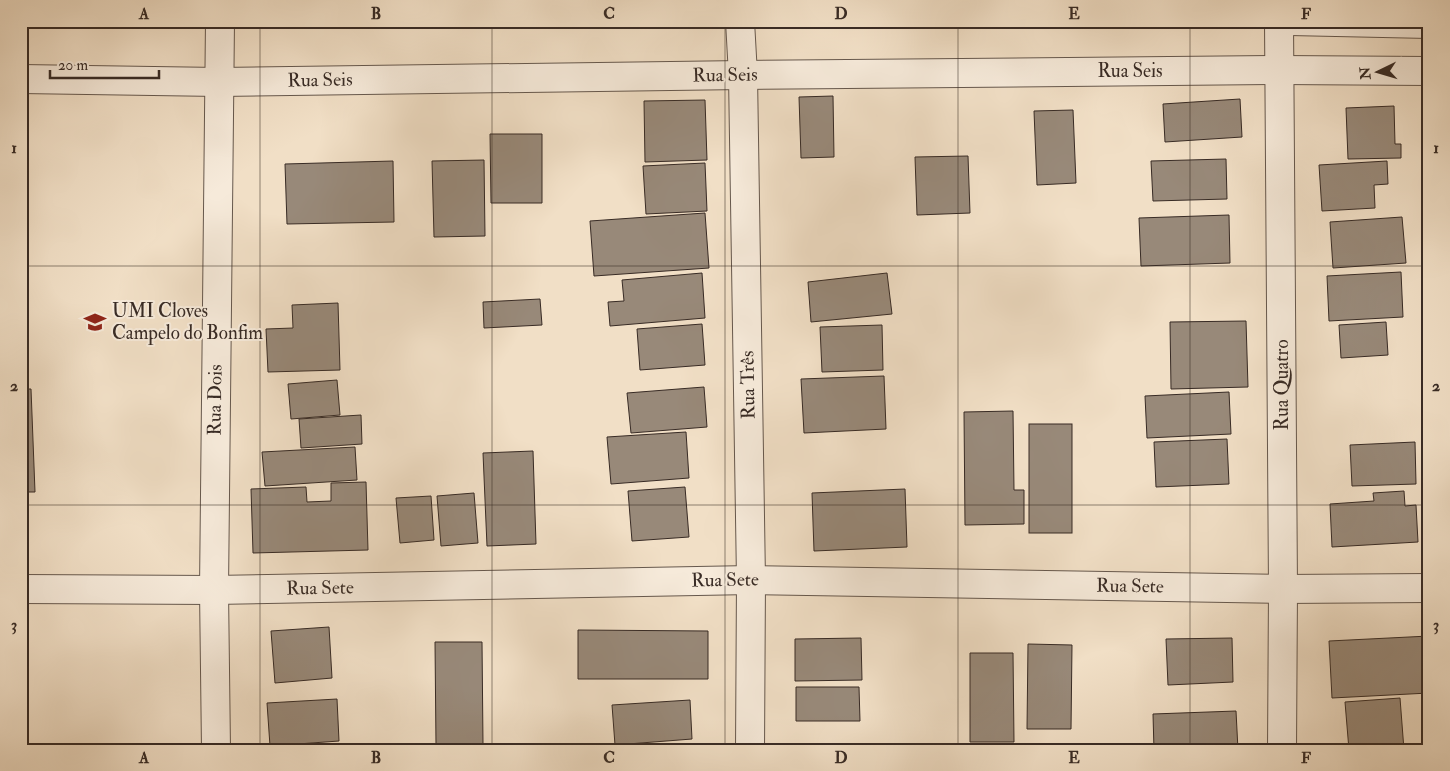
<svg xmlns="http://www.w3.org/2000/svg" width="1450" height="771" font-family="'IM FELL Double Pica',serif">
<style>
.building{fill:#988979;stroke:#382b25}
.lines{fill:none;stroke-linecap:round;stroke-linejoin:round}
.minor-casing{stroke:#66584d;stroke-width:30}
.minor{stroke:#f6eada;stroke-width:28}
.grid{fill:none;stroke:#382b25;stroke-width:1;stroke-opacity:0.55}
.labels{text-anchor:middle;dominant-baseline:central;stroke-width:4;stroke-linejoin:round;paint-order:stroke}
.street-label{font-size:19px;fill:#382b25;stroke:#f6eada}
.poi-label{font-size:19px;fill:#382b25;stroke:#f6eada;text-anchor:start}
.neatline{fill:none;stroke:#382b25;stroke-width:2}
.grid-label{font-size:16px;text-anchor:middle;font-weight:bold;fill:#382b25}
</style>
<rect width="100%" height="100%" fill="#f1dfc6"/>
<filter id="stains"><feTurbulence type="fractalNoise" baseFrequency=".004" numOctaves="4"/><feColorMatrix values="0 0 0 0 .2 0 0 0 0 .09 0 0 0 0 .02 0 0 0 .5 -.17"/></filter>
<radialGradient id="worn" r=".72"><stop offset=".6" stop-color="#630" stop-opacity="0"/><stop offset="1" stop-color="#630" stop-opacity=".3"/></radialGradient>
<g class="building">
<polygon points="833,96 834,157 801,158 799,97"/>
<polygon points="1240,99 1242,137 1165,142 1163,104"/>
<polygon points="705,100 707,160 645,162 644,101"/>
<polygon points="1394,106 1395,144 1401,144 1401,158 1348,159 1346,108"/>
<polygon points="1073,110 1076,183 1037,185 1034,111"/>
<polygon points="490,134 542,134 542,203 491,203"/>
<polygon points="968,156 970,213 917,215 915,157"/>
<polygon points="1226,159 1227,199 1153,201 1151,161"/>
<polygon points="484,160 485,236 434,237 432,161"/>
<polygon points="393,161 394,222 287,224 285,164"/>
<polygon points="1387,161 1388,184 1374,185 1375,208 1322,211 1319,165"/>
<polygon points="705,163 707,211 646,214 643,166"/>
<polygon points="705,213 709,268 594,276 590,221"/>
<polygon points="1229,215 1230,263 1141,266 1139,218"/>
<polygon points="1402,217 1406,263 1333,268 1330,222"/>
<polygon points="1401,272 1403,317 1329,321 1327,276"/>
<polygon points="702,273 705,318 610,326 608,302 624,301 622,280"/>
<polygon points="887,273 892,314 811,322 808,282"/>
<polygon points="540,299 542,325 484,328 483,302"/>
<polygon points="338,303 340,370 268,372 266,329 293,328 292,305"/>
<polygon points="1246,321 1248,387 1171,389 1170,322"/>
<polygon points="1386,322 1388,355 1341,358 1339,325"/>
<polygon points="702,324 705,365 640,370 637,329"/>
<polygon points="882,325 883,370 822,372 820,327"/>
<polygon points="884,376 886,429 804,433 801,379"/>
<polygon points="337,380 340,415 291,419 288,384"/>
<polygon points="704,387 707,427 631,433 627,393"/>
<polygon points="21,389 31,389 35,492 21,492"/>
<polygon points="1229,392 1231,434 1147,438 1145,396"/>
<polygon points="1013,411 1014,490 1024,490 1024,524 965,525 964,412"/>
<polygon points="361,415 362,444 301,448 299,419"/>
<rect x="1029" y="424" width="43" height="109"/>
<polygon points="686,432 689,478 611,484 607,437"/>
<polygon points="1227,439 1229,484 1156,487 1154,442"/>
<polygon points="1415,442 1416,484 1352,486 1350,445"/>
<polygon points="355,447 357,480 265,486 262,452"/>
<polygon points="533,451 536,544 487,546 483,453"/>
<polygon points="366,482 368,550 253,553 251,489 306,487 307,502 331,501 331,483"/>
<polygon points="685,487 689,537 632,541 628,491"/>
<polygon points="905,489 907,547 814,551 812,493"/>
<polygon points="1404,491 1405,506 1416,505 1418,542 1332,547 1330,504 1374,501 1373,493"/>
<polygon points="474,493 478,543 441,546 437,496"/>
<polygon points="431,496 434,540 400,543 396,498"/>
<polygon points="329,627 332,678 275,683 271,631"/>
<polygon points="578,630 708,631 708,679 578,679"/>
<polygon points="1429,636 1429,693 1332,698 1329,641"/>
<polygon points="861,638 862,680 795,681 795,639"/>
<polygon points="1232,638 1233,682 1168,685 1166,639"/>
<polygon points="435,642 482,642 483,744 436,745"/>
<polygon points="1028,644 1072,645 1071,729 1027,729"/>
<polygon points="970,653 1013,653 1014,742 970,742"/>
<polygon points="796,687 859,687 860,721 796,721"/>
<polygon points="1400,698 1404,750 1349,750 1345,702"/>
<polygon points="337,699 339,741 270,746 267,703"/>
<polygon points="690,700 692,739 615,745 612,705"/>
<polygon points="1236,711 1238,750 1154,750 1153,714"/>
<rect x="888" y="746" width="70" height="4"/>
</g>
<g class="lines">
<g class="minor-casing">
<g id="minor">
<polyline points="740,21 743,75 751,580 750,750"/>
<polyline points="1279,21 1283,589 1282,750"/>
<polyline points="1290,21 1429,24"/>
<polyline points="21,79 219,82 743,75 1280,70 1429,71"/>
<polyline points="21,589 214,590 751,580 1283,589 1429,588"/>
<polyline points="216,750 214,590 220,21"/>
</g>
</g>
<use href="#minor" class="minor"/>
</g>
<path class="grid" d="M260,21V750M492,21V750M725,21V750M958,21V750M1190,21V750M21,266H1429M21,505H1429"/>
<defs>
<g id="school-bare" transform="scale(1.725)"><path d="M0-5L7-2L0 1L-7-2ZM-4 1L0 2.5L4 1V4Q0 6-4 4Z" fill="#8f2418" stroke="#f6eada" stroke-width="2.5" paint-order="stroke"/></g>
</defs>
<g fill-rule="evenodd">
<use href="#school-bare" x="95" y="322"/>
</g>
<g class="labels">
<g class="street-label">
<text x="1130" y="71">Rua Seis</text>
<text transform="translate(725 75) rotate(-1)">Rua Seis</text>
<text transform="translate(320 80) rotate(-1)">Rua Seis</text>
<text transform="translate(748 385) rotate(-91)">Rua Três</text>
<text transform="translate(1282 385) rotate(-90)">Rua Quatro</text>
<text transform="translate(215 400) rotate(-89)">Rua Dois</text>
<text transform="translate(725 580) rotate(-1)">Rua Sete</text>
<text transform="translate(1130 586) rotate(1)">Rua Sete</text>
<text transform="translate(320 588) rotate(-1)">Rua Sete</text>
</g>
<g class="poi-label">
<text x="112" y="311">UMI Cloves<tspan x="112" dy="22">Campelo do Bonfim</tspan></text>
</g>
</g>
<rect width="1450" height="771" fill="none" stroke="#f1dfc6" stroke-width="55"/>
<g transform="translate(1378 72) rotate(265)" stroke="#f6eada" stroke-width="4" paint-order="stroke">
<path d="M0-4L9 19L0 12L-9 19Z" fill="#382b25"/>
<text y="-8" font-size="14" font-weight="bold" text-anchor="middle" fill="#382b25">N</text>
</g>
<path d="M50 70v8h109v-8" fill="none" stroke="#382b25" stroke-width="2.5"/>
<text x="58" y="70" font-size="15" fill="#382b25" stroke="#f6eada" stroke-width="4" paint-order="stroke">20 m</text>
<rect x="28" y="28" width="1394" height="716" class="neatline"/>
<g class="grid-label">
<text x="144" y="19">A</text>
<text x="376" y="19">B</text>
<text x="609" y="19">C</text>
<text x="841" y="19">D</text>
<text x="1074" y="19">E</text>
<text x="1306" y="19">F</text>
<text x="14" y="153">1</text>
<text x="1436" y="153">1</text>
<text x="14" y="391">2</text>
<text x="1436" y="391">2</text>
<text x="14" y="630">3</text>
<text x="1436" y="630">3</text>
<text x="144" y="763">A</text>
<text x="376" y="763">B</text>
<text x="609" y="763">C</text>
<text x="841" y="763">D</text>
<text x="1074" y="763">E</text>
<text x="1306" y="763">F</text>
</g>
<rect width="100%" height="100%" filter="url(#stains)"/>
<rect width="100%" height="100%" fill="url(#worn)"/>
</svg>
